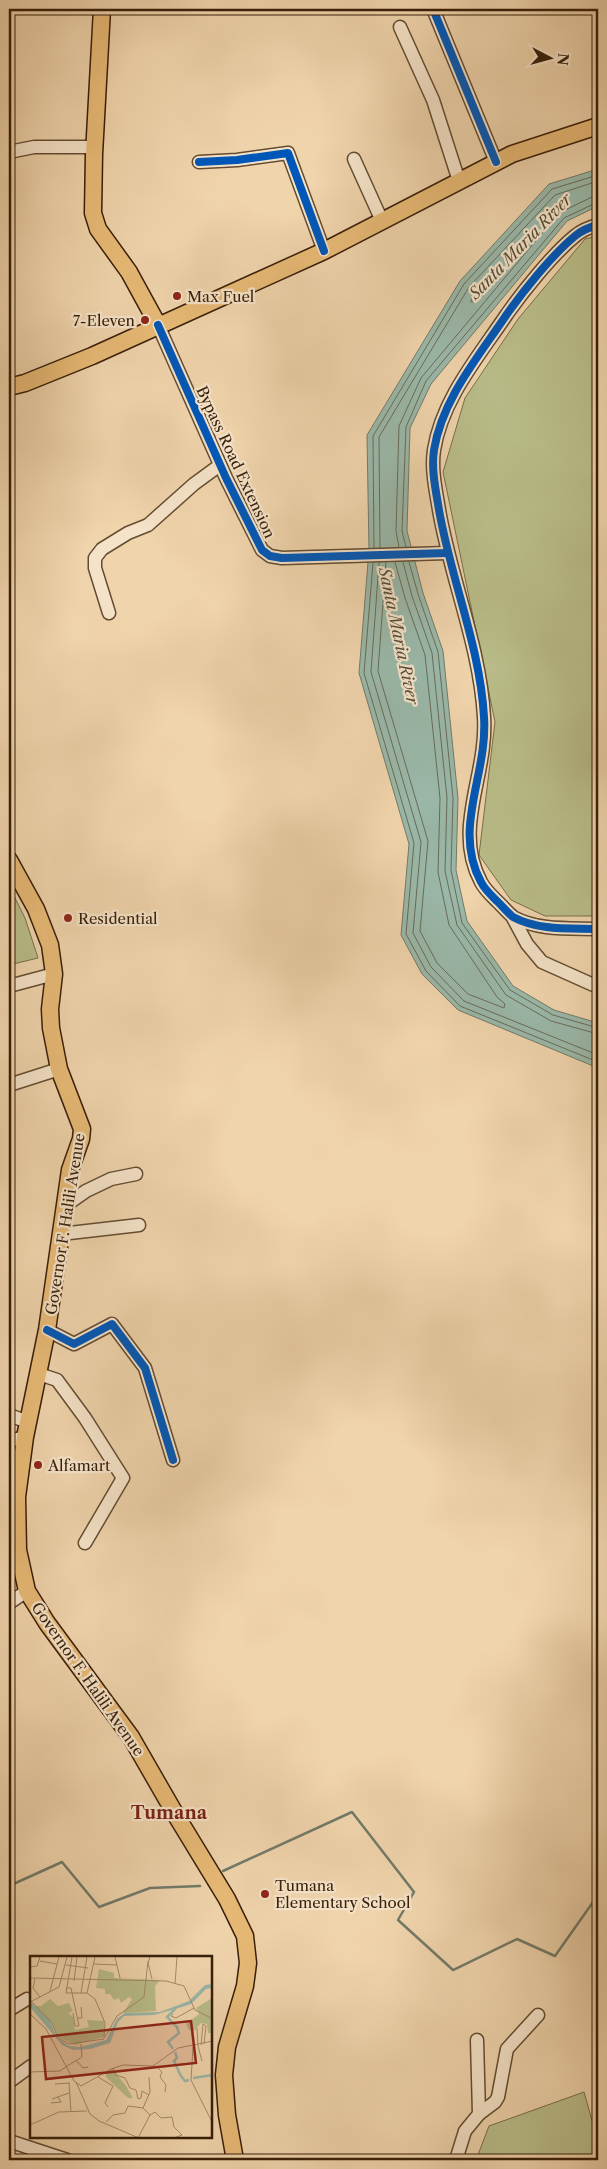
<svg xmlns="http://www.w3.org/2000/svg" width="607" height="2169" font-family="'Libre Caslon Text',serif">
<style>
.green{fill:#b9bd89;stroke:#786e48}
.water{fill:#9ab8a9;stroke:#727a69}
.lines{fill:none;stroke-linecap:round;stroke-linejoin:round}
.shore{stroke:#686b58;stroke-width:1}
.stream{stroke:#727a69;stroke-width:2.5}
.minor-casing{stroke:#644c31;stroke-width:15}
.major-casing{stroke:#361e08;stroke-width:19}
.minor{stroke:#f5e3c9;stroke-width:12}
.major{stroke:#e8ba76;stroke-width:16}
.cycleway-casing{stroke:#f5e3c9;stroke-width:11}
.cycleway{stroke:#0057b8;stroke-width:8}
.poi-dot{fill:#8f2418;stroke:#f5e3c9;stroke-width:2}
.labels{text-anchor:middle;dominant-baseline:central;stroke-width:4.5;stroke-linejoin:round;paint-order:stroke}
.poi-label{font-size:15px;fill:#361e08;stroke:#f5e3c9;text-anchor:start}
.street-label{font-size:15px;fill:#361e08;stroke:#f5e3c9}
.water-label{font-size:16px;font-style:italic;fill:#544c38;stroke:#f5e3c9}
.quarter-label{font-size:18px;font-weight:bold;fill:#7a1f14;stroke:#f5e3c9}
.inset-river{fill:none;stroke:#9ab8a9;stroke-width:2.5}
.inset-road{fill:none;stroke:#a68b6a;stroke-width:1}
.view{fill:#8f2418;fill-opacity:0.15;stroke:#8f2418;stroke-width:2.5}
.inset-edge{fill:none;stroke:#361e08;stroke-width:2.5}
</style>
<rect width="100%" height="100%" fill="#f0d4ac"/>
<filter id="stains"><feTurbulence type="fractalNoise" baseFrequency=".004" numOctaves="4"/><feColorMatrix values="0 0 0 0 .2 0 0 0 0 .09 0 0 0 0 .02 0 0 0 .5 -.17"/></filter>
<radialGradient id="worn" r=".72"><stop offset=".6" stop-color="#630" stop-opacity="0"/><stop offset="1" stop-color="#630" stop-opacity=".3"/></radialGradient>
<g class="green">
<polygon points="598,236 598,916 545,916 511,900 479,855 495,722 443,472 465,398 518,319 585,239"/>
<polygon points="9,886 25,918 38,958 9,965"/>
<polygon points="584,2092 598,2142 598,2160 476,2160 489,2126"/>
</g>
<polygon class="water" points="598,169 598,206 567,221 431,384 410,428 407,531 423,593 443,651 458,798 456,870 467,921 513,986 554,1010 598,1023 598,1068 458,1010 422,974 401,935 409,844 359,673 369,550 367,435 460,281 549,184"/>
<g class="lines">
<g class="shore">
<polygon points="496,273 496,277 475,302 471,302 471,300 492,273"/>
<polyline points="399,547 396,531 399,426 421,378 559,213 592,197 598,196"/>
<polyline points="406,547 402,531 406,427 426,381 564,218 598,202"/>
<polyline points="374,548 373,436 464,284 552,189 598,175"/>
<polyline points="380,548 379,437 469,287 555,195 598,181"/>
<polyline points="386,562 378,671 428,841 420,931 437,963 468,994 504,1008 505,1004 497,997 449,925 438,872 440,798 425,655 405,598 395,562"/>
<polyline points="403,562 412,596 432,653 447,798 445,871 457,925 506,995 551,1021 598,1034"/>
<polyline points="409,562 418,594 438,652 453,798 451,870 462,923 510,990 553,1015 598,1028"/>
<polyline points="373,563 364,673 414,843 406,934 426,971 460,1006 598,1062"/>
<polyline points="379,563 371,672 421,842 413,933 431,967 464,1001 598,1055"/>
</g>
<g class="stream">
<polyline points="223,1871 352,1812 414,1892 398,1920 453,1970 517,1939 555,1956 598,1895"/>
<polyline points="9,1886 62,1862 99,1907 150,1888 200,1886"/>
</g>
<g class="minor-casing">
<g id="minor">
<polyline points="433,9 496,162"/>
<polyline points="400,27 433,100 459,181"/>
<polyline points="9,152 34,147 94,147"/>
<polyline points="354,159 382,221"/>
<polyline points="199,162 237,160 288,153 324,251"/>
<path d="M598,225C590,227 582,230 575,236C552,255 524,290 507,314C479,356 442,399 434,450C431,470 436,491 439,510C451,580 480,646 484,717C488,775 452,828 481,882C485,890 492,896 498,902C503,907 508,913 513,917C539,931 570,928 598,929"/>
<polyline points="158,325 226,478 262,550 270,556 282,558 447,553"/>
<polyline points="109,613 95,568 95,558 102,549 128,533 148,525 194,484 220,465"/>
<polyline points="512,916 527,944 542,962 598,987"/>
<polyline points="9,986 54,974"/>
<polyline points="9,1085 59,1069"/>
<polyline points="66,1205 86,1191 111,1179 136,1174"/>
<polyline points="61,1234 139,1225"/>
<polyline points="47,1330 74,1344 112,1324 145,1368 173,1460"/>
<polyline points="39,1374 57,1380 85,1418 123,1478 85,1543"/>
<polyline points="9,1415 28,1422"/>
<polyline points="9,1441 25,1437"/>
<polyline points="9,1603 27,1591"/>
<polyline points="9,2010 27,1999"/>
<polyline points="9,2082 31,2066"/>
<polyline points="479,2114 495,2102 498,2097 507,2049 538,2015"/>
<polyline points="9,2141 67,2160"/>
<polyline points="456,2160 465,2131 479,2114 477,2040"/>
</g>
</g>
<g class="major-casing">
<g id="major">
<polyline points="102,9 94,154 93,213 98,229 129,272 158,325"/>
<polyline points="9,387 25,383 92,356 324,251 512,154 598,126"/>
<polyline points="9,860 36,909 50,945 54,974 50,1009 51,1028 59,1069 82,1129 81,1139 70,1170 47,1330 25,1437 17,1497 18,1550 27,1591 47,1623 131,1737 177,1817 227,1899 245,1936 248,1963 245,1986 227,2047 224,2075 227,2115 235,2160"/>
</g>
</g>
<use href="#minor" class="minor"/>
<use href="#major" class="major"/>
<g class="cycleway-casing">
<g id="cycleway">
<polyline points="433,9 496,162"/>
<polyline points="199,162 237,160 288,153 324,251"/>
<path d="M598,225C590,227 582,230 575,236C552,255 524,290 507,314C479,356 442,399 434,450C431,470 436,491 439,510C451,580 480,646 484,717C488,775 452,828 481,882C485,890 492,896 498,902C503,907 508,913 513,917C539,931 570,928 598,929"/>
<polyline points="158,325 226,478 262,550 270,556 282,558 447,553"/>
<polyline points="47,1330 74,1344 112,1324 145,1368 173,1460"/>
</g>
</g>
<use href="#cycleway" class="cycleway"/>
</g>
<g class="poi-dot">
<circle cx="177" cy="296" r="5"/>
<circle cx="145" cy="320" r="5"/>
<circle cx="68" cy="918" r="5"/>
<circle cx="38" cy="1465" r="5"/>
<circle cx="265" cy="1894" r="5"/>
</g>
<g class="labels">
<g class="poi-label">
<text x="187" y="296">Max Fuel</text>
<text x="135" y="320" text-anchor="end">7-Eleven</text>
<text x="78" y="918">Residential</text>
<text x="48" y="1465">Alfamart</text>
<text x="275" y="1885">Tumana<tspan x="275" dy="17">Elementary School</tspan></text>
</g>
<g class="street-label">
<text transform="translate(236 462) rotate(65)">Bypass Road Extension</text>
<text transform="translate(65 1224) rotate(-81)">Governor F. Halili Avenue</text>
<text transform="translate(88 1679) rotate(55)">Governor F. Halili Avenue</text>
</g>
<g class="water-label">
<text transform="translate(520 246) rotate(-46)">Santa Maria River</text>
<text transform="translate(399 636) rotate(78)">Santa Maria River</text>
</g>
<g class="quarter-label">
<text x="169" y="1813">Tumana</text>
</g>
</g>
<g transform="translate(30 1956)">
<rect width="182" height="182" fill="#f0d4ac"/>
<path d="M69,13L84,17V22L130,24L125,30L126,55L93,57L102,43L99,41L91,47L89,42L84,44L80,38H75V33L66,32ZM182,42V77H178L177,68L171,67L164,75L159,74L156,68L169,58L166,52ZM20,43L28,50L39,47L43,55L38,57L43,61L45,74L59,71L57,64L74,65V81L45,89L28,81L23,68L4,50H11ZM82,113L96,130L103,142H98L76,121V116Z" fill="#b9bd89"/>
<path d="M182,28V32L176,33L161,48L152,51L124,59L94,60L88,66L80,87L60,93L43,94L32,89L0,51V45L20,65L27,82L39,90L50,91L76,84L87,63L95,57L130,56L159,45L175,29Z" fill="#9ab8a9"/>
<path class="inset-river" d="M143,93L138,86L149,77L147,71L137,61L146,52M145,96L147,102L144,105L151,120L155,125L159,124M163,122L183,119"/>
<path class="inset-road" d="M85,1L90,22M120,1L118,7L122,23M10,5L27,8M63,8L87,9M36,9L58,12M0,11L7,10L10,1M0,22L136,25L154,30L165,54L183,63M5,23L3,32L10,41M44,25L47,1M145,28L147,1M36,32H41L49,70H45L43,57M20,35L29,1M51,37L57,1M57,37L65,1M1,45L22,67L28,82L39,88L74,83L75,67L65,43L57,37H36L42,1M0,46L29,31L37,1M0,58L16,73L44,125L51,130L81,113L93,109L123,110L148,92L183,85M143,58L141,60L146,62L164,52M48,62H52L51,51M167,72L168,90M75,81L87,60L114,41L118,5M171,89L173,68L176,70L174,88M168,90L172,105M163,91L161,124L183,168M46,104L53,112L58,111M37,110L52,101L51,88M126,110L132,116L130,121L136,129L135,136M83,112L86,119L95,122L100,132L106,134L108,143L111,142L112,135L119,139M0,116L30,115L37,110M68,121L83,130L75,147L78,151M46,126L60,158L69,165L109,182M39,127L41,156M25,128L40,127M22,143L39,137M21,147L31,146L28,141M113,152L120,136L119,121M120,159L125,156L131,162L142,161L144,171L152,179L144,182M76,166L83,159L95,157L98,150L113,152L120,159M0,169L29,156L57,155M108,182L120,159"/>
<path class="view" d="M161,65L166,107L16,123L12,81Z"/>
<rect width="182" height="182" class="inset-edge"/>
</g>
<rect width="607" height="2169" fill="none" stroke="#f0d4ac" stroke-width="30"/>
<rect x="10" y="10" width="587" height="2149" fill="none" stroke="#361e08" stroke-width="2.5"/>
<rect x="15" y="15" width="577" height="2139" fill="none" stroke="#361e08"/>
<g transform="translate(550 58) rotate(96)" stroke="#f5e3c9" stroke-width="4" paint-order="stroke">
<path d="M0-4L9 19L0 12L-9 19Z" fill="#361e08"/>
<text y="-8" font-size="14" font-weight="bold" text-anchor="middle" fill="#361e08">N</text>
</g>
<rect width="100%" height="100%" filter="url(#stains)"/>
<rect width="100%" height="100%" fill="url(#worn)"/>
</svg>
